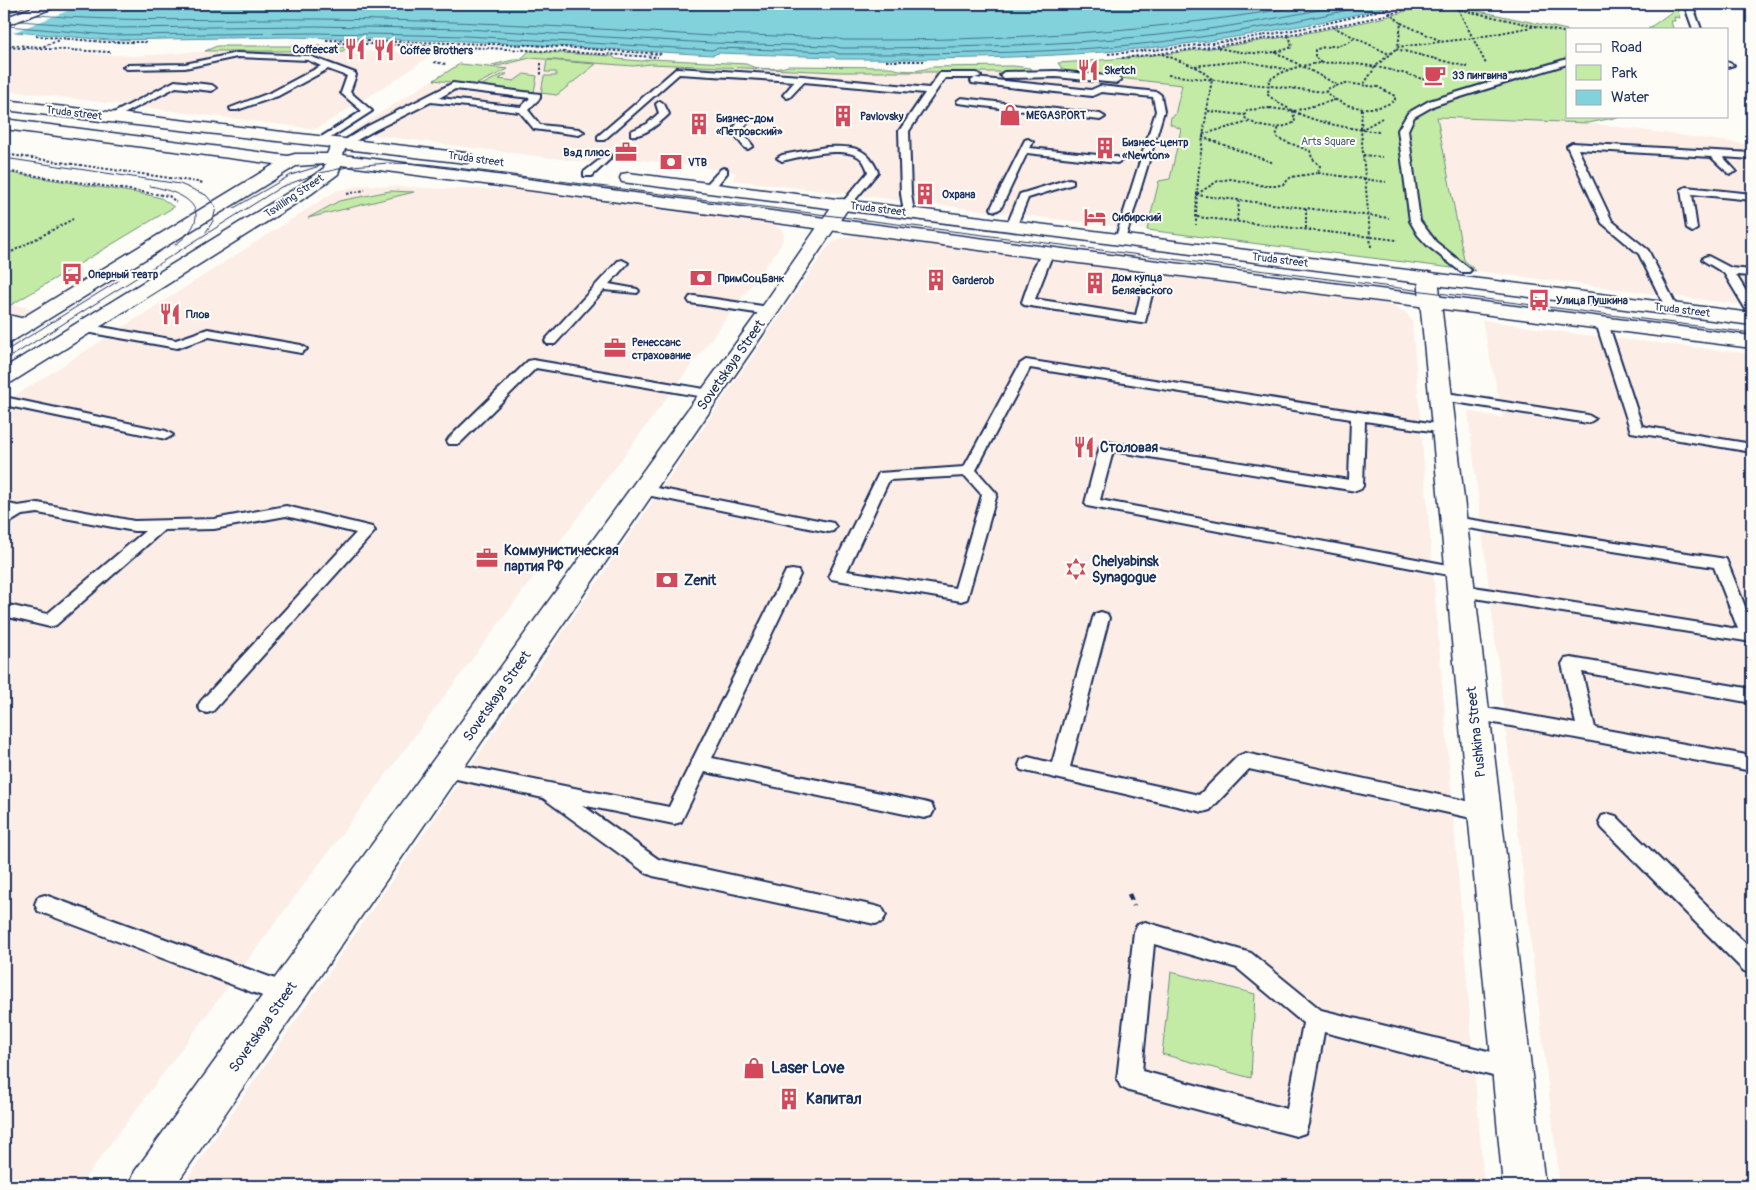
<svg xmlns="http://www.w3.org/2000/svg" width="1756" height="1190" font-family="Pangolin,sans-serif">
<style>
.built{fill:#fcede6}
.green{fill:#c4eba5;stroke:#708d82}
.water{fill:#81d2db;stroke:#5891a9}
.pier{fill:#fdfcf7}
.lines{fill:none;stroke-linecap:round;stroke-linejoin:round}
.shore{stroke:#447090;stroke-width:1}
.lane-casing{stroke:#1b2f5e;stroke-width:4}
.street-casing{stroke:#1b2f5e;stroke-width:3}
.secondary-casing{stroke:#1b2f5e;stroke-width:3}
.path-far1{stroke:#1b2f5e;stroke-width:2;stroke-dasharray:2.5 2;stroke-linecap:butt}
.path{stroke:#1b2f5e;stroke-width:4.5;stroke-dasharray:7 5;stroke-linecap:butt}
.lane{fill:#fdfcf7;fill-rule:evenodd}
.street{fill:#fdfcf7;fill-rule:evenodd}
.secondary{fill:#fdfcf7;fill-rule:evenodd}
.tram{stroke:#1b2f5e;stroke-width:1}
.labels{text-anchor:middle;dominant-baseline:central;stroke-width:4;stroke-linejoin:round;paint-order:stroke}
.far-poi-label{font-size:11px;font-weight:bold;fill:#1b2f5e;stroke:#fdfcf7;text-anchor:start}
.far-street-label{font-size:11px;fill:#1b2f5e;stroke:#fdfcf7}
.far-park-label{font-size:11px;fill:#455e70;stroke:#fdfcf7}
.street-label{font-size:14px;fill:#1b2f5e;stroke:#fdfcf7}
.poi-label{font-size:14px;font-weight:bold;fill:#1b2f5e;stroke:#fdfcf7;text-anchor:start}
.near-poi-label{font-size:16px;font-weight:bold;fill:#1b2f5e;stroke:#fdfcf7;text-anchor:start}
</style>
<rect width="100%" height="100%" fill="#fdfcf7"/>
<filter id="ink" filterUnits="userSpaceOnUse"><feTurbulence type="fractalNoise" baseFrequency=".02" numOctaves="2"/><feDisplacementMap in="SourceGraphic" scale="10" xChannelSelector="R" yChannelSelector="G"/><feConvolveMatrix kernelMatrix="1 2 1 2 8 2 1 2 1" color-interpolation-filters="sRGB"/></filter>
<g filter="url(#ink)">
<g class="built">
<polygon points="4,49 136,56 193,52 297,50 434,53 394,81 316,129 4,90"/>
<polygon points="530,58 633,66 651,64 838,72 1010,72 1064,70 1182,85 1175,115 1171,117 1170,124 1181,128 1170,179 1159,181 1147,230 733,180 736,172 681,164 600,156 592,163 351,132 459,63 498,66"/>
<polygon points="1437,116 1588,123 1752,145 1752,306 1476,271 1464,260"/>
<polygon points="363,185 447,189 512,189 750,218 774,225 781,229 784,235 781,245 79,1186 4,1186 4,403 336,191"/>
<polygon points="864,234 1375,301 1398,308 1407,314 1412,321 1484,1186 182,1186 824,252 833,242 842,238"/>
<polygon points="4,303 34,309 4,327"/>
<polygon points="1482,320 1576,334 1752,354 1752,1186 1560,1186 1468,411 1503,418"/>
</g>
<g class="green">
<path d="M1424,4H1447L1567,30V116H1624L1588,123L1437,117L1464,260L1476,271L1147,230L1159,181L1170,179L1181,129L1170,124L1171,117L1175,115L1182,85L1064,72H838L651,64L633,66L530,58L498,66L492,65L522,58L529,51L612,56L616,59L642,61L651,59L746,64C757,70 777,70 788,66L889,67C900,72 920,72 931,67L1013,66L1030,68L1032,71L1063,70L1058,63C1146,58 1232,47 1318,31C1351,24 1394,18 1424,4Z"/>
<polygon points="1677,8 1680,18 1674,17 1675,21 1671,21 1673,29 1648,29"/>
<polygon points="217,46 329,46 347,48 343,51 205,51"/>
<polygon points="547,60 596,64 557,95 541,93 544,76 556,76 556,72 545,72"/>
<polygon points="460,64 508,69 475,85 434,80"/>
<polygon points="503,74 507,74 499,79 514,81 524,74 537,76 534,92 480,86"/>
<polygon points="4,172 149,195 161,198 174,207 11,305 4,303"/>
<polygon points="390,191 414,192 308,218 339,201"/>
<polygon points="1171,972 1255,994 1251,1078 1162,1054"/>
</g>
<path class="water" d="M4,4H1394C1351,18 1304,25 1260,33C1119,57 979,60 836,59L834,57L718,53L713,55L466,41L287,37L109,40L4,31Z"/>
<polygon class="pier" points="4,4 85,4 9,34 4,33"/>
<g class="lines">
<g class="shore">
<path d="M37,15C130,23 223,18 317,19C448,20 579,27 710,36L718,34L835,38L843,40C1003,41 1156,32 1314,4"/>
<path d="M20,21L110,28L315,26L466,29L711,43L834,46L841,48C947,48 1053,46 1158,35C1222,29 1285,17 1348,4"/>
<path d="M7,26L109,35L315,33L466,36L712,50L718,48L834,52L839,54C952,54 1065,54 1177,40C1244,32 1309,19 1375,4"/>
</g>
<g class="lane-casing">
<g id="lane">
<polygon points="1684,4 1692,4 1701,29 1693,29"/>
<polygon points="1743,4 1751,4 1752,5 1748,7"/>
<polygon points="237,53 309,56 355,73 356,75 350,92 372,111 321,144 318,143 318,139 362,111 341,93 347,76 328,69 278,96 237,110 231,110 230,108 272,92 321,66 308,60 237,57 185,68 127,69 123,67 127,65 185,64"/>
<polygon points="1567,59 1567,64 1435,105 1414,117 1408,130 1420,221 1436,242 1471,270 1469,272 1461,272 1428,246 1418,235 1410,221 1398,130 1408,113 1429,101"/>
<polygon points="1727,62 1734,65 1727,67"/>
<polygon points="677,68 802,76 929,88 940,73 977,73 981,76 975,78 1091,90 1100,86 1157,92 1161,95 1164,111 1125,240 1120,243 1115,240 1156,111 1153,97 1101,92 1092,96 972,83 971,81 975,78 945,78 909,131 911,194 914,212 909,215 904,212 901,194 899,131 925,93 804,82 790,97 787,98 783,95 795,81 679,74 604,140 598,140 598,136"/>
<polygon points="1056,71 1117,77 1121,80 1117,83 1056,77 1004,78 1000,75 1004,72"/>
<polygon points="175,81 212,85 216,88 212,91 176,87 112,120 106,120 104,118"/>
<path d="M453,83L540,94V98L528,110L540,125L579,129L584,132L579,135L534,129L520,112L431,102L375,130L348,145H342L340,143L368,126ZM455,89L530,98L521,107L439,98Z"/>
<polygon points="961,98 1100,114 1105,117 1100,120 958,103 957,101"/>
<path d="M660,101L664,104L669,114L667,116C658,124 644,137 631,135V131L647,124L659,113L656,104Z"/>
<polygon points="744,118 749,121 741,131 753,146 748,149 745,148 731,131 741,119"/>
<polygon points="1028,139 1033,142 1030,148 1117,157 1122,160 1117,163 1027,153 1001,208 996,211 992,210 991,208 1025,140"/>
<polygon points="1572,143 1752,153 1752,159 1723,157 1736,171 1731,174 1728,173 1711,157 1578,149 1612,221 1648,250 1678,309 1676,312 1668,312 1666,309 1639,254 1602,223 1567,146"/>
<path d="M826,147C852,146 867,146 878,172L850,206L846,207L841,204L868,172C867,168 865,164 863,161C850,143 800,157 782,161L777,158L782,155Z"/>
<polygon points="607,154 610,155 610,159 592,176 584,176 584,172"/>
<polygon points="724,168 727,169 727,173 714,189 706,189 706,185 721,169"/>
<polygon points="1069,179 1073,180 1073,184 1028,198 1017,225 1012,228 1008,227 1007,225 1020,194"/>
<polygon points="1686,187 1752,194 1752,200 1692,194 1697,229 1692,232 1687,229 1681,190"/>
<polygon points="1047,250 1053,253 1035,299 1136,315 1147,267 1153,264 1157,265 1159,267 1145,322 1141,323 1024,305 1022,302 1034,267 1043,251"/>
<polygon points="1708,256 1731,268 1752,270 1752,276 1736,275 1752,301 1752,314 1748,313 1724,273 1704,261 1702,259 1704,257"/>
<polygon points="622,260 628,263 609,284 637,289 639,291 637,293 604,290 555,344 547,344 545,341 547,338 618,261"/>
<polygon points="694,296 769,307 775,311 769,315 690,303 688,300 690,297"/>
<polygon points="1602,319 1608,323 1642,426 1752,444 1752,452 1631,432 1596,323"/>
<polygon points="84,324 176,340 208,329 301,345 307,349 301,353 209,337 177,348 80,331 78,328 80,325"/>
<polygon points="533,360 710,390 717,394 710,398 536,368 459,444 449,444 447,441 449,438 528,361"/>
<path d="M1026,360L1449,426L1451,429L1449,432L1444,433L1365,421L1363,486L1361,489L1356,491L1113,451L1100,500L1459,567L1465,568L1467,572L1465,576L1459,577L1087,506L1085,503L1100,446L1107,442L1349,480L1351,419L1030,368L976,470L997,494L967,599L961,601L831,579L829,575L879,473L964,467L1020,364ZM965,476L982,495L955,588L847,571L889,480Z"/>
<polygon points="1440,392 1588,415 1595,419 1588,423 1435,399 1433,396 1435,393"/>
<polygon points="4,397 166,431 173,435 166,439 4,405"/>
<polygon points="642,485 828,522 833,523 836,527 833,531 828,532 637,493 635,490 637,487"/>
<polygon points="4,503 18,506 38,503 134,521 214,519 286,506 372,527 375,531 213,711 207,713 201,711 198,706 201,701 356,533 286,516 214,529 164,530 56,625 50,627 4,616 4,604 47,614 145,531 134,531 38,513 22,515 4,526"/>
<polygon points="1454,517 1726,559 1752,624 1752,642 1455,595 1453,591 1455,587 1461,585 1738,629 1714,567 1449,525 1446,522 1449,519"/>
<polygon points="792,570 798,571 800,575 712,758 924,802 931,804 934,810 931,816 924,818 705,772 681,822 674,824 582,805 658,859 875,906 882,908 886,915 882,922 875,924 653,876 646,873 543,798 438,775 436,770 438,765 445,762 669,807 784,575 786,571"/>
<polygon points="1101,612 1107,614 1109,618 1070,767 1199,795 1238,756 1245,753 1485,805 1492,807 1495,813 1492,819 1485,821 1249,769 1210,810 1203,812 1021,770 1019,765 1021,760 1028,757 1052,763 1093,618 1095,614"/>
<polygon points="1571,658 1752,689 1752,703 1582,672 1595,728 1752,756 1752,771 1468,718 1465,713 1468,708 1474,706 1576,724 1562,664 1565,659"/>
<polygon points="1609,814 1616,816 1752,950 1752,974 1744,971 1602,828 1599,822 1602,816"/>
<polygon points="45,895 286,983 294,987 297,994 294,1001 286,1005 38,911 35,904 38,897"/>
<path d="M1145,922L1251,953L1321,1010L1512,1057L1520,1061L1524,1069L1520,1077L1512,1081L1324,1032L1308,1124L1305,1133L1296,1136L1129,1091L1121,1087L1117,1079L1134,932L1137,925ZM1154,944L1237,968L1303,1023L1287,1109L1142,1071Z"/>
</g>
</g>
<g class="street-casing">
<g id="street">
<polygon points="842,199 848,200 851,204 779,311 175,1186 129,1186 135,1171 762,307 836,200"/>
<polygon points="1428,272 1435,274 1438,278 1545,1186 1503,1186 1418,278 1421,274"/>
<polygon points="4,314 33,321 36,325 33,329 26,331 4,326"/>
</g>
</g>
<g class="secondary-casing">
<g id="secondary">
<polygon points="41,4 58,4 56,7 4,26 4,18"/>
<polygon points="4,100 466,153 472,155 474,158 472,161 466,163 345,149 343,155 1047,247 1752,336 1752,348 1047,259 341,165 338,174 311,194 12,382 4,384 4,368 299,186 324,168 325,164 296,166 11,342 4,344 4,329 275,164 4,129 4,119 288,156 295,154 327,154 330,147 4,110"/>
<polygon points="628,173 1752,313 1752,325 622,182 620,178 622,174"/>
</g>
</g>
<g class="path-far1">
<polyline points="1434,4 1567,33"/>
<polyline points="1386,9 1401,23 1398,47"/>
<polyline points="1458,9 1486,64"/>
<polyline points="1401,23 1441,41"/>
<polyline points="1333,27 1389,54"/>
<polyline points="36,36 105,42 147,42"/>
<polyline points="326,40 530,45 662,54"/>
<polyline points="338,43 487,48 658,57"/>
<polyline points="12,45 42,47 59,40"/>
<polyline points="4,47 110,52"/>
<path d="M1218,48C1243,53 1268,57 1292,47L1290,38L1287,35"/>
<polyline points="1396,49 1468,67"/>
<polyline points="1275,52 1336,84"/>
<path d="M1108,54C1208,46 1306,32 1402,4"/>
<path d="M1162,54L1198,68L1212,79C1204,128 1196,176 1196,225"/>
<path d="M1122,58C1191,50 1261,41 1329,27C1360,21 1391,15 1421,4"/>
<polyline points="886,61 924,61"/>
<polyline points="434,62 446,64"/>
<polyline points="541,63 541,75"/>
<path d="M1321,63L1315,57V50C1328,44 1343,48 1354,38"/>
<polyline points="1195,66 1244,61 1285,69"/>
<polyline points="1168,75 1326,92"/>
<path d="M1345,83L1378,87L1395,96V100C1376,114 1342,109 1326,92L1327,89Z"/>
<polyline points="1364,84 1376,66 1398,47 1474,38 1537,26"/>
<path d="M1270,108L1293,111L1295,122C1279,131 1258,129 1244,117L1247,110Z"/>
<polyline points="1208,111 1244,115"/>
<polyline points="1294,111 1335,100"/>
<polyline points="1361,129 1362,107"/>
<path d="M1379,132C1339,127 1300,121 1268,95L1269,80C1313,50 1379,65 1426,80"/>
<polyline points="1203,134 1249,122"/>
<polyline points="1202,137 1274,163"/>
<polyline points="4,154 204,183"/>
<polyline points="1363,155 1382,157"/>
<polyline points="4,171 169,196 176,202"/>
<polyline points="1318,173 1386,182"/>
<polyline points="347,194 365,190"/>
<polyline points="1197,194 1218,181 1231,179 1265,186 1276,186 1284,184 1291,177 1318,173 1320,166 1312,158 1310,151 1279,139 1276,136 1279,127"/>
<polyline points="1196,195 1389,218"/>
<polyline points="1306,208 1306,230"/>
<polyline points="1197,217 1397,240"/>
<polyline points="1237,221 1239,200"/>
<polyline points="1371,247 1361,130 1382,118"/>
<polyline points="4,256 73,219"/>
</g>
<polyline class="path" points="1129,894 1134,906"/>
<use href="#lane" class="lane"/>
<use href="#street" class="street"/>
<use href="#secondary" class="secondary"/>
<g class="tram">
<polyline points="4,14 32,4"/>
<polyline points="4,158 180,184 206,195 216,207 213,221 206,232"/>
<path d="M150,186C172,190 211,202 190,231C186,237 180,241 175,245"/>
<polyline points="234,208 291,175 326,164"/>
<polyline points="4,352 118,281"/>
<polyline points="4,361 281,187 316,174 352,166 388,163 426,164 1752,333"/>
</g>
</g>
</g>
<defs>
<g id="restaurant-bare" transform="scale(1.725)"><path d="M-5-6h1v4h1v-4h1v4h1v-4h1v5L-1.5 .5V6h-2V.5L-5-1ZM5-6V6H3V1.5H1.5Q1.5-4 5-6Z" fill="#d1495b" stroke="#fdfcf7" stroke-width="2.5" paint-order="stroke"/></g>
<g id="cafe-bare" transform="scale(1.725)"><path d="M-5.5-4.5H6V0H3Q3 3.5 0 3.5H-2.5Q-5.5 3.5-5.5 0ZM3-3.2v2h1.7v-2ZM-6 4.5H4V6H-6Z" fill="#d1495b" stroke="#fdfcf7" stroke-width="2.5" paint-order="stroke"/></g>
<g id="shop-bare" transform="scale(1.725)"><path d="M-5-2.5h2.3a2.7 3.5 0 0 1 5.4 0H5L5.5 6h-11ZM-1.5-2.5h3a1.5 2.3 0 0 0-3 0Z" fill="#d1495b" stroke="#fdfcf7" stroke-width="2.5" paint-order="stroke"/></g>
<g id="building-bare" transform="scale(1.725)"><path d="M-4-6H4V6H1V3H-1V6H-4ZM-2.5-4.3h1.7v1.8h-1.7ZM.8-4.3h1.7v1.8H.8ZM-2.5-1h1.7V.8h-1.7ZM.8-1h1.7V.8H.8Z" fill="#d1495b" stroke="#fdfcf7" stroke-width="2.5" paint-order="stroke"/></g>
<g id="office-bare" transform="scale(1.725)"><path d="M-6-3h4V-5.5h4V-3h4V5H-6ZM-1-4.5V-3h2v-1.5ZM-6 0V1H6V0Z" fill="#d1495b" stroke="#fdfcf7" stroke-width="2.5" paint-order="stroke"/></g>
<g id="bank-bare" transform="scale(1.725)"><path d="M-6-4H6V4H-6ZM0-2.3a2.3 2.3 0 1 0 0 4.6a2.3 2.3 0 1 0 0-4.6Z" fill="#d1495b" stroke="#fdfcf7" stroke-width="2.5" paint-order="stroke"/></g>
<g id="hotel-bare" transform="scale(1.725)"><path d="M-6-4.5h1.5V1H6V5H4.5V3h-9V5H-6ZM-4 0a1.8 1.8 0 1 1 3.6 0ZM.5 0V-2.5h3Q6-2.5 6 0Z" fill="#d1495b" stroke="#fdfcf7" stroke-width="2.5" paint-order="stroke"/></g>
<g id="bus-bare" transform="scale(1.725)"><path d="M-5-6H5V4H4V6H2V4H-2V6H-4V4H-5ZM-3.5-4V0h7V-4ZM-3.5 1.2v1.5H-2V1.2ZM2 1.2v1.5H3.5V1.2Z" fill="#d1495b" stroke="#fdfcf7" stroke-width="2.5" paint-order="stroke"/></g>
<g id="synagogue-bare" transform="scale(1.725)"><path d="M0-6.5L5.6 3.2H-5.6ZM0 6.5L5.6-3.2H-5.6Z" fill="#d1495b" stroke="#fdfcf7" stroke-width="2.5" paint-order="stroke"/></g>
</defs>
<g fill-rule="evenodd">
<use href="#restaurant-bare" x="355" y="49"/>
<use href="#restaurant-bare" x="384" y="50"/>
<use href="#restaurant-bare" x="1088" y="70"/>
<use href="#cafe-bare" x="1435" y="75"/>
<use href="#shop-bare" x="1010" y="115"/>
<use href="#building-bare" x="843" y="116"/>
<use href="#building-bare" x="699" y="124"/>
<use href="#building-bare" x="1105" y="148"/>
<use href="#office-bare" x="626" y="152"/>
<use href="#bank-bare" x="671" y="162"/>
<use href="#building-bare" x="925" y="194"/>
<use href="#hotel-bare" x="1095" y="217"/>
<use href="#bus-bare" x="72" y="274"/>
<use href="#bank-bare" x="701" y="278"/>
<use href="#building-bare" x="936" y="280"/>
<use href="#building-bare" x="1095" y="283"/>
<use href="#bus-bare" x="1539" y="300"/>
<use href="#restaurant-bare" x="170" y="314"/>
<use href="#office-bare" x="615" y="348"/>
<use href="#restaurant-bare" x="1084" y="447"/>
<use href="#office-bare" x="487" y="558"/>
<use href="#synagogue-bare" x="1076" y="569"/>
<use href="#bank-bare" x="667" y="580"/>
<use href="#shop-bare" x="754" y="1068"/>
<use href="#building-bare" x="789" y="1099"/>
</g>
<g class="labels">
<g class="far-poi-label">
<text x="338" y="49" text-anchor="end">Coffeecat</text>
<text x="400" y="50">Coffee Brothers</text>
<text x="1104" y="70">Sketch</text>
<text x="1452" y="75">33 пингвина</text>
<text x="1026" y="115">MEGASPORT</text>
<text x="860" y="116">Pavlovsky</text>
<text x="716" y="118">Бизнес-дом<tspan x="716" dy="13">«Петровский»</tspan></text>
<text x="1122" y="142">Бизнес-центр<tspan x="1122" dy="13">«Newton»</tspan></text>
<text x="610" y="152" text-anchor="end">Вэд плюс</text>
<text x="688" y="162">VTB</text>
<text x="942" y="194">Охрана</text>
<text x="1112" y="217">Сибирский</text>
<text x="88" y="274">Оперный театр</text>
<text x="1112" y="277">Дом купца<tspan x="1112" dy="13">Беляевского</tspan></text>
<text x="718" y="278">ПримСоцБанк</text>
<text x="952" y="280">Garderob</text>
<text x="1556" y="300">Улица Пушкина</text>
<text x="186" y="314">Плов</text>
<text x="632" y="342">Ренессанс<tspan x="632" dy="13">страхование</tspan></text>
</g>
<g class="far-street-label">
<text transform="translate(74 113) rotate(7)">Truda street</text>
<text transform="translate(476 159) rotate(8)">Truda street</text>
<text transform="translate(294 196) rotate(-34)">Tsvilling Street</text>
<text transform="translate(878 209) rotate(7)">Truda street</text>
<text transform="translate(1280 260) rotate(7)">Truda street</text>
<text transform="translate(1682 310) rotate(7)">Truda street</text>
</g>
<g class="far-park-label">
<text x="1328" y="141">Arts Square</text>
</g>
<g class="street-label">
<text transform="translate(731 365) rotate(-55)">Sovetskaya Street</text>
<text transform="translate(497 696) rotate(-55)">Sovetskaya Street</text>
<text transform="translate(1476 732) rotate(-96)">Pushkina Street</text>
<text transform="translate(263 1027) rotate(-55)">Sovetskaya Street</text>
</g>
<g class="poi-label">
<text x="1100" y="447">Столовая</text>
<text x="504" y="550">Коммунистическая<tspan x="504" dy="16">партия РФ</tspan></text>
<text x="1092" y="561">Chelyabinsk<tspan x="1092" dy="16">Synagogue</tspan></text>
<text x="684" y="580">Zenit</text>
</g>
<g class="near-poi-label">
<text x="771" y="1068">Laser Love</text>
<text x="806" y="1099">Капитал</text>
</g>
</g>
<rect width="1756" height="1190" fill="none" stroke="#fdfcf7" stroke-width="20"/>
<rect x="10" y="10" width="1736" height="1170" fill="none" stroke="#1b2f5e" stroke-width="2" filter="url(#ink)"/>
<rect x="1566" y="28" width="162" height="90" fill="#fdfcf7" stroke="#a3aaba"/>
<rect x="1576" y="44" width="25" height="8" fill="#fdfcf7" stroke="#a3aaba"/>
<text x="1611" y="52" font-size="15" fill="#1b2f5e">Road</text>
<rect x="1576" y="65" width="25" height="15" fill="#c4eba5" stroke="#a3aaba"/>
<text x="1611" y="78" font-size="15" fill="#1b2f5e">Park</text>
<rect x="1576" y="90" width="25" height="15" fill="#81d2db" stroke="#a3aaba"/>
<text x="1611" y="102" font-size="15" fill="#1b2f5e">Water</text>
</svg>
